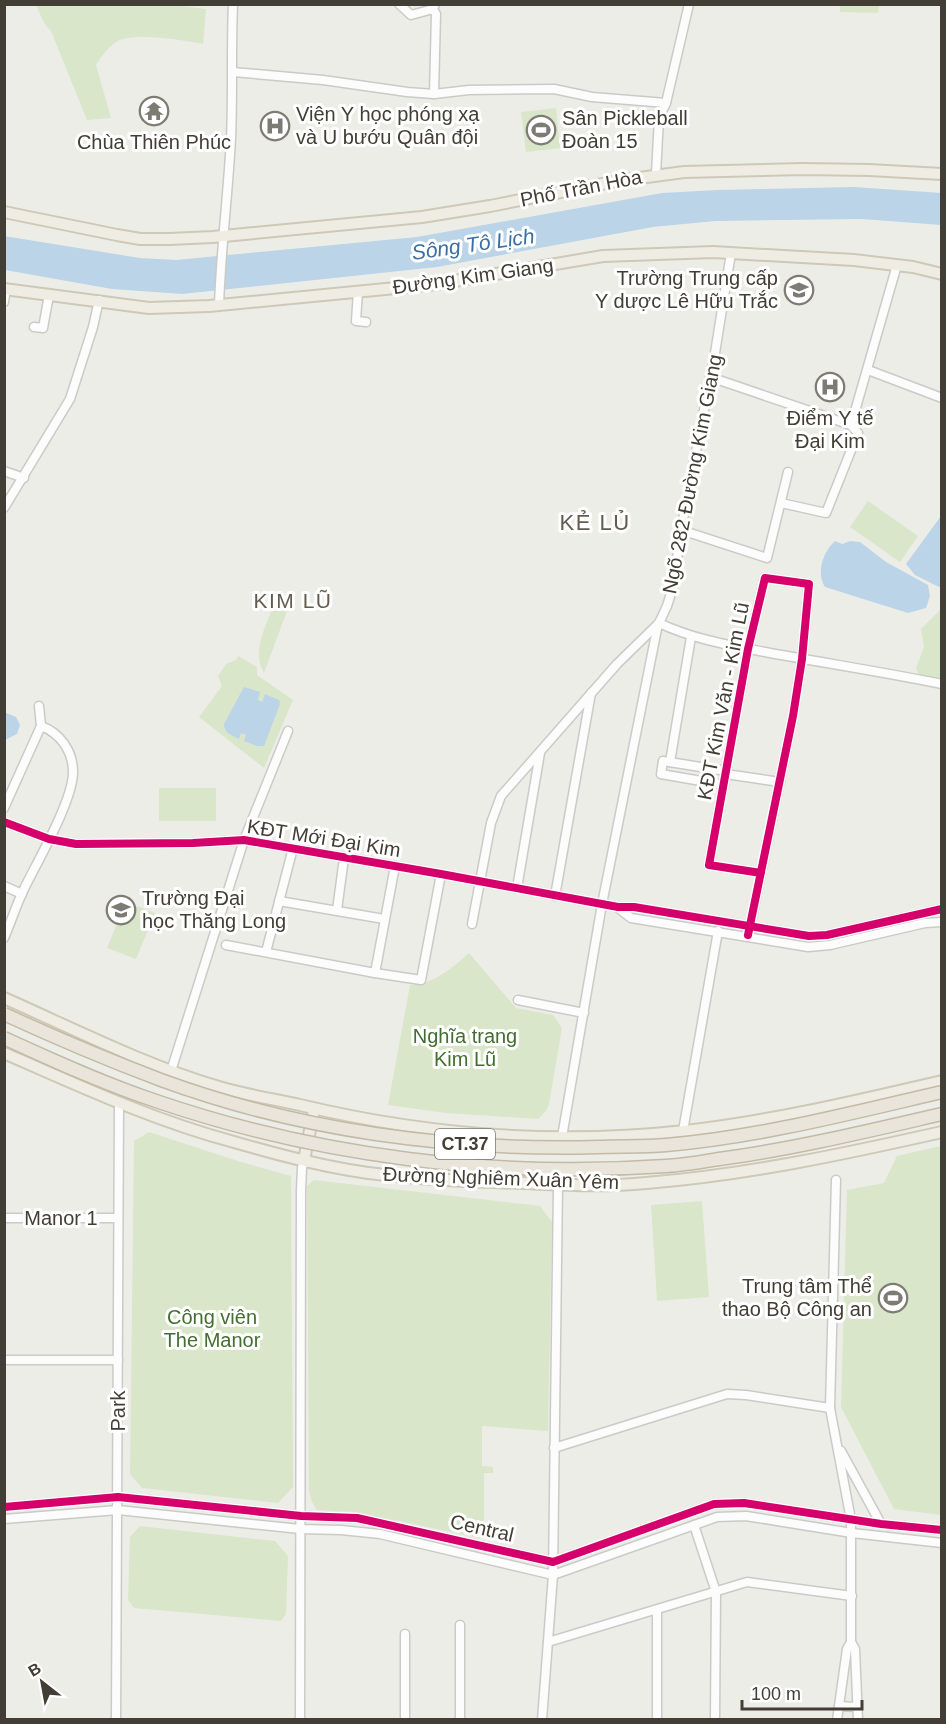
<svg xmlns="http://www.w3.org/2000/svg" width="946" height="1724" font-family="Arial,sans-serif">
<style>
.green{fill:#d9e6ca}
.water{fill:#bbd4e8}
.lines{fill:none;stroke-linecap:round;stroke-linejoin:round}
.minor-casing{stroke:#cbcac6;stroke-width:11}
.major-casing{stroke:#cec9b7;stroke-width:14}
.minor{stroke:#fcfcfc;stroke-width:8}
.major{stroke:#efece4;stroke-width:10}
.highway-bridge-casing{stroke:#c3baa6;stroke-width:15;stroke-linecap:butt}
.highway-bridge{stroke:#eae5da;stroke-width:12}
.cycleway-casing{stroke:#fff;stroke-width:11}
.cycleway{stroke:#d6006c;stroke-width:8}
.labels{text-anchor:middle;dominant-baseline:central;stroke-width:6;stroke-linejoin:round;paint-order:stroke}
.shield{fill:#fff;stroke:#7b7872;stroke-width:1.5}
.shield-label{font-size:18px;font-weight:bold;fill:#423e35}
.poi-label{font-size:20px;fill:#423e35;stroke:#fff;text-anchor:start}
.street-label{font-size:20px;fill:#423e35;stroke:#fff}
.park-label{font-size:20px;fill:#426e2f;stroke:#fff}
.water-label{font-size:21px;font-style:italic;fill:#3a6fa3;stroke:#fff}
.neighbourhood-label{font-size:21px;letter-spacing:1.5px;fill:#645c4e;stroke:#fff}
.quarter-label{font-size:22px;letter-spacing:1.5px;fill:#645c4e;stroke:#fff}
</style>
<rect width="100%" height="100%" fill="#edede8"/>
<g class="green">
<path d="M165,4L206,9L203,44C180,40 146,34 123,39C113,41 101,56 96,65L111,118L87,120L51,31L44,23L36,5Z"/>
<polygon points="840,5 879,5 878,13 840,12"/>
<polygon points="556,108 560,148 526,152 521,112"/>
<polygon points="868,501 918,536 900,562 850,527"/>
<path d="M274,605L287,611L264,673C251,652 266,625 274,605Z"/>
<polygon points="941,609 941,682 920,678 916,668 924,647 921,629"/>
<polygon points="238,656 257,667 257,675 293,700 264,768 199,717 222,686 218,676 226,664 236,660"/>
<polygon points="216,788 216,821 159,821 159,788"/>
<polygon points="126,902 155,913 136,959 107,948"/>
<path d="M469,953L516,1008L553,1015L562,1028L549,1104L546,1111L538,1119L446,1113L388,1105L410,985C434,984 452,968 469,953Z"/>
<polygon points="149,1132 241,1162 291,1176 293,1487 278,1503 142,1488 130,1474 134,1141"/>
<polygon points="941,1146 942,1146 941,1515 894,1509 841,1407 847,1190 884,1183 897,1156"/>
<polygon points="314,1180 540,1206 552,1222 548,1431 482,1426 482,1466 493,1467 493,1473 484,1473 484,1539 356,1512 317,1510 312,1502 309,1491 307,1186"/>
<polygon points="702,1201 709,1297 657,1301 651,1205"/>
<polygon points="140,1526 275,1541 288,1556 286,1614 281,1621 134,1608 128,1600 130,1537"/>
</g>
<g class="water">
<polygon points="854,187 942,193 941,225 862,219 715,221 653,227 437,267 182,294 112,289 5,270 4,236 140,258 176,260 417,237 662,193 717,190"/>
<polygon points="941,516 942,586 939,587 915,575 906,564"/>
<path d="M835,541L842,544L850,541L860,542L886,562L928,585L930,596L926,608L908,613L825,587C816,572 823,552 835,541Z"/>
<path d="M244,687L260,692L258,700L262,702L265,694L279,700L280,704L264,746H257L244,741L246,735L241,733L239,739C231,735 224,733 224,724Z"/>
<polygon points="4,712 16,717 20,725 17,734 5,740"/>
</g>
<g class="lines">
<g class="minor-casing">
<g id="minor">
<polyline points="399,4 411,15 433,9"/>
<polyline points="233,72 323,80 407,92 434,94 469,90 554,89 592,97 666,103"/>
<polyline points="434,94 436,14 433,9 435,4"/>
<polyline points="656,174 659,118 666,103 689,4"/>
<polyline points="358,291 356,321 366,322"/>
<polyline points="4,302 6,289"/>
<path d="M219,305C221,249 228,194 231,139C233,94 231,49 233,4"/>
<polyline points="34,327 43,328 49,295"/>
<polyline points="868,370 942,398"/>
<polyline points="710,377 851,425"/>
<polyline points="4,471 24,478"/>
<polyline points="781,503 826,513 858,433 851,425 897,265"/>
<polyline points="4,508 70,399 93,327 99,300"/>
<polyline points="681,530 767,558 788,472"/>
<path d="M659,623C693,639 728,645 765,652C824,663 883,672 942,684"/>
<polyline points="39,706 41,726"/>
<polyline points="670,762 691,637"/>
<polyline points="726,774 780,782"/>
<polyline points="724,785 661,774 663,761 726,771"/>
<path d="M4,808L41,726C60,733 73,751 73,772C73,801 37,862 23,891C16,906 11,922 4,938"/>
<polyline points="4,822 49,839 76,844 193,843 244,840 441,874 618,907 634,907 809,936 827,935 942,909"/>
<polyline points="4,886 22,894"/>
<polyline points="517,888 540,753"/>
<polyline points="555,896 591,693"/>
<polyline points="279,901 384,919"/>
<polyline points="618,908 631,918 808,947 830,945 925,923 942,922"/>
<polyline points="337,910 344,858"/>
<polyline points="472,924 491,823 501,796 617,664 659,623 667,606 673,587 681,530 715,353 731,253"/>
<polyline points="748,937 793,716 802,659 809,584 765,578 748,649 709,865 761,873"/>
<polyline points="226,945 375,973 395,866"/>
<polyline points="266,952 293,848"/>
<polyline points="375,973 421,980 441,874"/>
<polyline points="518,1000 584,1013"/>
<polyline points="171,1071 244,840 288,731"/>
<polyline points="683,1131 718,931"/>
<polyline points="562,1137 602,904 658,624"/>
<polyline points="836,1180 830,1408 851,1520 851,1642 855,1649 858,1720"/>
<polyline points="4,1218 118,1218"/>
<polyline points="4,1360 118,1360"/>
<polyline points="554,1448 727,1394 746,1395 830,1408"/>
<polyline points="841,1451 881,1524"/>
<polyline points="4,1507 118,1497 301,1516 357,1518 553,1562 714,1504 744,1503 881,1524 942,1530"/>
<polyline points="4,1519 118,1510 300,1529 341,1530 380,1534 553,1575 717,1517 746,1516 852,1533 942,1543"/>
<polyline points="694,1525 716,1592 715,1720"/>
<polyline points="548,1642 747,1582 852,1596"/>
<polyline points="839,1706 857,1707"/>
<polyline points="116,1720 119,1103"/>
<polyline points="300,1720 301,1190 302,1168 304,1160"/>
<polyline points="405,1720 405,1634"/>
<polyline points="460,1720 460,1625"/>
<polyline points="542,1720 553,1575 558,1185"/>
<polyline points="657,1720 657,1610"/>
<polyline points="837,1720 847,1649 851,1642"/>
</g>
</g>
<g class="major-casing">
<g id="major">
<polyline points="4,212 117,235 140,239 169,239 213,237 422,217 490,206 617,181 684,172 802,169 869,170 942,174"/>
<polyline points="4,289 149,308 209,306 437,284 603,256 713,252 854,260 913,267 942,274"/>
<path d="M4,998C74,1029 147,1066 219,1087C246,1095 273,1099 300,1105C425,1135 556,1145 685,1131C772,1121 856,1101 942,1081"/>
<path d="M4,1053C79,1086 155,1121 234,1142C283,1156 335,1170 385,1175C432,1180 479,1182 525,1183C565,1185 606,1187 646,1183C746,1175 844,1154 942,1132"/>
<polyline points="304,1160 313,1115"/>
</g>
</g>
<use href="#minor" class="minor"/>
<use href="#major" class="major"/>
<g class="highway-bridge-casing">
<g id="highway-bridge">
<path d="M4,1014C56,1038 108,1060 161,1080C300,1131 451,1151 598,1147C621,1146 644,1147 666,1145C759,1137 851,1113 942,1092"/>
<path d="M4,1038C54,1061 105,1084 156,1101C320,1157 494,1178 666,1166C684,1165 701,1162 719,1159C794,1149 868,1131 942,1114"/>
</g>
</g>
<use href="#highway-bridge" class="highway-bridge"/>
<g class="cycleway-casing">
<g id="cycleway">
<polyline points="4,822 49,839 76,844 193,843 244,840 441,874 618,907 634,907 809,936 827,935 942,909"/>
<polyline points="748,935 793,716 802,659 809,584 765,578 748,649 709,865 761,873"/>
<polyline points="4,1507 118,1497 301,1516 357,1518 553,1562 714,1504 744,1503 881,1524 942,1530"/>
</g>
</g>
<use href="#cycleway" class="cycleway"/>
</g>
<defs>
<g id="temple-ring" transform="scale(1.5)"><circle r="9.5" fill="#fff" stroke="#7e7b74" stroke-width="1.5"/><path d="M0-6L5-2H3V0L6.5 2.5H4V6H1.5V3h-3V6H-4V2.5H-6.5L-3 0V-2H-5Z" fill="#7e7b74"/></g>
<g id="hospital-ring" transform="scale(1.5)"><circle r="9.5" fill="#fff" stroke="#7e7b74" stroke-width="1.5"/><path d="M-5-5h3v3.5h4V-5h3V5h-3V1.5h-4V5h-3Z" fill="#7e7b74"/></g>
<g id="stadium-ring" transform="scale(1.5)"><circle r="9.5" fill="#fff" stroke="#7e7b74" stroke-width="1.5"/><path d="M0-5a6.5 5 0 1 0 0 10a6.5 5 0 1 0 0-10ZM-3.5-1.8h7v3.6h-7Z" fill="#7e7b74"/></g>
<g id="university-ring" transform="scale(1.5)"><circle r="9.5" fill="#fff" stroke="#7e7b74" stroke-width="1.5"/><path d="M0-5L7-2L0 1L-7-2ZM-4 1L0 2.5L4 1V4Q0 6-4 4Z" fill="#7e7b74"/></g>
</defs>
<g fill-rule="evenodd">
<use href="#temple-ring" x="154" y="111"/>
<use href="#hospital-ring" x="275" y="126"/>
<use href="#stadium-ring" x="541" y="130"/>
<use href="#university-ring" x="799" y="290"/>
<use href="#hospital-ring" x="830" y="387"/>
<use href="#university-ring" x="121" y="910"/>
<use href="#stadium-ring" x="893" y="1298"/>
</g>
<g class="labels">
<rect class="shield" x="435" y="1129" width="60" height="30" rx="4.5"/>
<g class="shield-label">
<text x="465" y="1144">CT.37</text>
</g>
<g class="poi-label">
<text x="296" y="114">Viện Y học phóng xạ<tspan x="296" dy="23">và U bướu Quân đội</tspan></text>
<text x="562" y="118">Sân Pickleball<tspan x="562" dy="23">Đoàn 15</tspan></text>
<text x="154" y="142" text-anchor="middle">Chùa Thiên Phúc</text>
<text x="778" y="278" text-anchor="end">Trường Trung cấp<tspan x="778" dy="23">Y dược Lê Hữu Trắc</tspan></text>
<text x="830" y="418" text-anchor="middle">Điểm Y tế<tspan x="830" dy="23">Đại Kim</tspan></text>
<text x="142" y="898">Trường Đại<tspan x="142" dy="23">học Thăng Long</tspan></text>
<text x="872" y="1286" text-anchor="end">Trung tâm Thể<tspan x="872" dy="23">thao Bộ Công an</tspan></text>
</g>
<g class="street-label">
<text transform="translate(581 188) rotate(-11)">Phố Trần Hòa</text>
<text transform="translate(473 276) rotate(-8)">Đường Kim Giang</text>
<text transform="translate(692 474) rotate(-79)">Ngõ 282 Đường Kim Giang</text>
<text transform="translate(723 701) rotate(-79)">KĐT Kim Văn - Kim Lũ</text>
<text transform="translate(324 838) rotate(9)">KĐT Mới Đại Kim</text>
<text transform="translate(501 1178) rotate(2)">Đường Nghiêm Xuân Yêm</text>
<text x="61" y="1218">Manor 1</text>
<text transform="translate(118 1411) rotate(-90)">Park</text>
<text transform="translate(482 1528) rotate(13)">Central</text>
</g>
<g class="park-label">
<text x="465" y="1036">Nghĩa trang<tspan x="465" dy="23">Kim Lũ</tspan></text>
<text x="212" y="1317">Công viên<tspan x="212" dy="23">The Manor</tspan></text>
</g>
<g class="water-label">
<text transform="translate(473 244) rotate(-8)">Sông Tô Lịch</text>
</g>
<g class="neighbourhood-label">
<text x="293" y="600">KIM LŨ</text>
</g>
<g class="quarter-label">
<text x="595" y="522">KẺ LỦ</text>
</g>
</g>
<rect width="946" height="1724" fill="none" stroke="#423e35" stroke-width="12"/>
<g transform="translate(42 1682) rotate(329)" stroke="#ffffff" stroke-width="4.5" paint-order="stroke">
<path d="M0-4.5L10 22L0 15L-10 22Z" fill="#423e35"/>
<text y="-9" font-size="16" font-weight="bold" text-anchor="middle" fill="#423e35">B</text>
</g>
<path d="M742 1700v9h120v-9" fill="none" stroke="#423e35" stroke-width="3"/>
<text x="751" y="1700" font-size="18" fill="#423e35" stroke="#ffffff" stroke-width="4.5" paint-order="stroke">100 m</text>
</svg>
